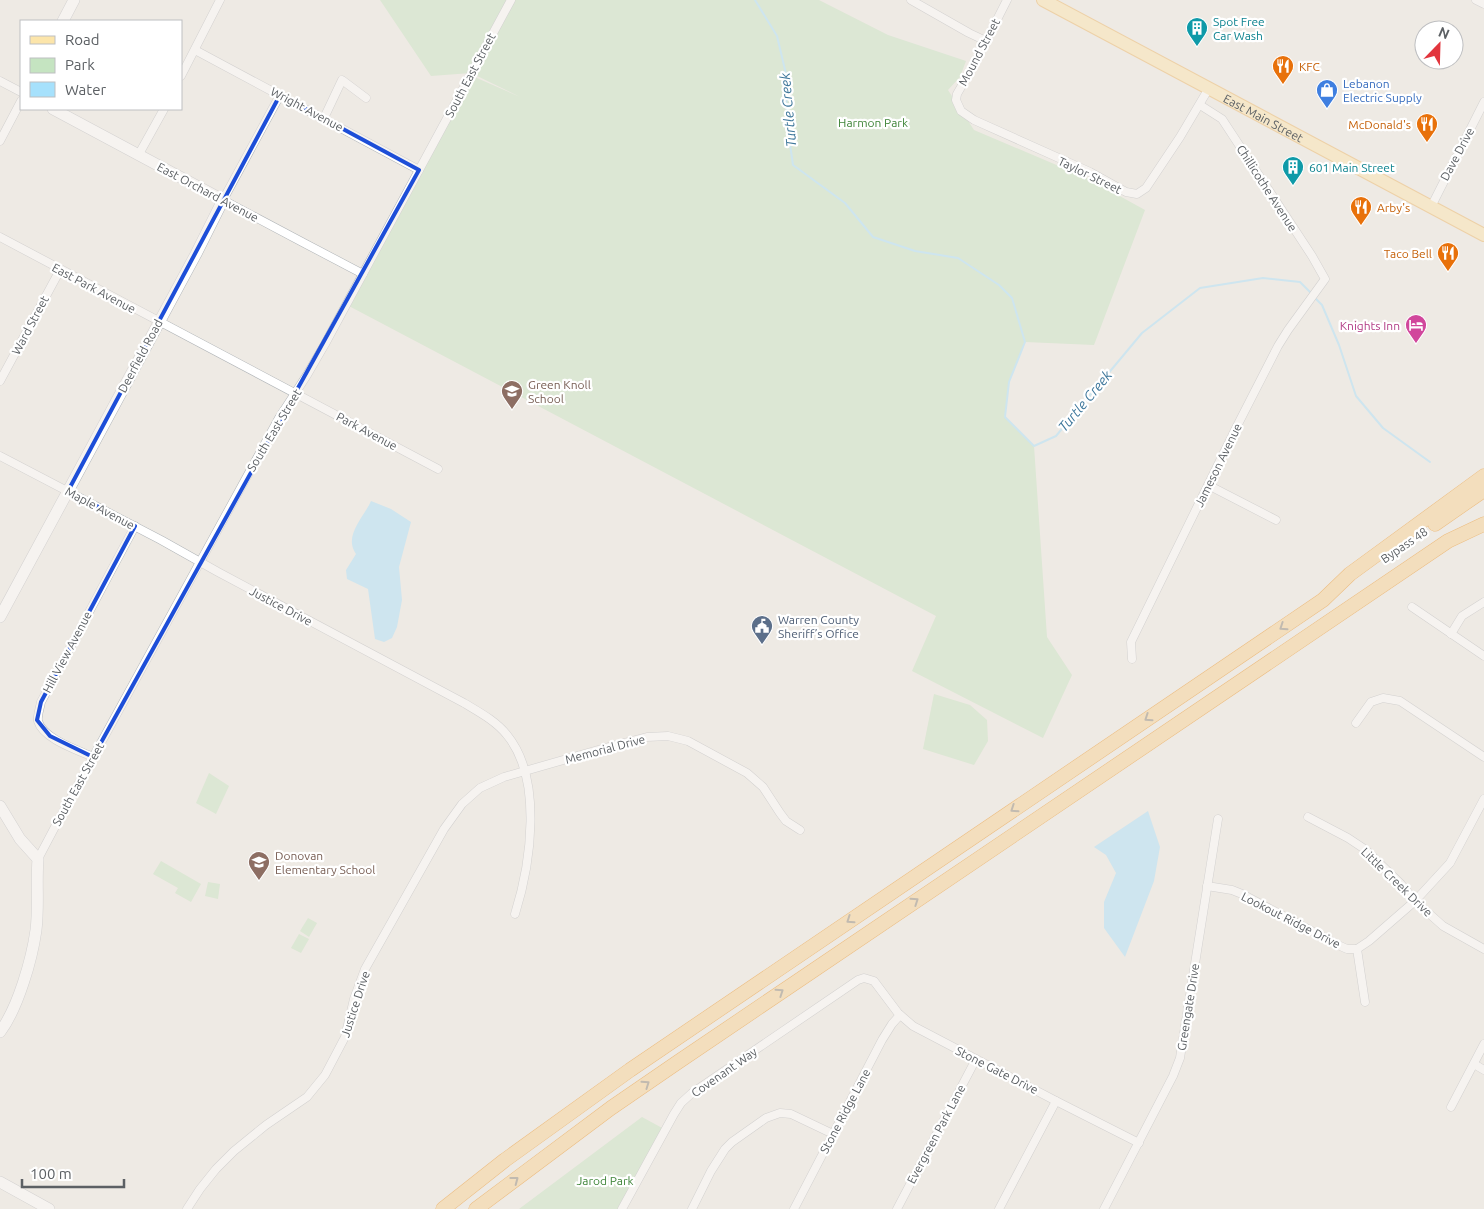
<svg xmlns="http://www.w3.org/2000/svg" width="1484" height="1209" font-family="Ubuntu,sans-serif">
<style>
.green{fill:#c5e4c1}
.water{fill:#a6e1fc}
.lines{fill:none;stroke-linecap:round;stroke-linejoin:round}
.stream{stroke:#a6e1fc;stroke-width:2}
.street-casing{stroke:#b1b5b8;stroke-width:9}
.secondary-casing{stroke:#b3b7bb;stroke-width:12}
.primary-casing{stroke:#ecb35e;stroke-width:14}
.highway-casing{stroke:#e88709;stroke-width:15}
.street{stroke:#fff;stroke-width:8}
.secondary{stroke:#fff;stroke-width:11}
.primary{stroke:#fce5aa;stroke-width:12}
.highway{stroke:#f9d18f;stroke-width:14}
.oneway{stroke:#8b8271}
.marked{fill:none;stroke:#1d4ed8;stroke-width:4;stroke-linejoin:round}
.labels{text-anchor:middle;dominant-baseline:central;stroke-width:4.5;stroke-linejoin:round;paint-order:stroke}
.culture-label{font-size:12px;fill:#0d838f;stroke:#fff;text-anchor:start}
.street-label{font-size:12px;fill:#5c6064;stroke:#fff}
.food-label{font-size:12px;fill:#c56008;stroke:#fff;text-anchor:start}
.shop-label{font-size:12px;fill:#366cbe;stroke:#fff;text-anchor:start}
.park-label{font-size:12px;fill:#3f8539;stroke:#fff}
.hotel-label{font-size:12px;fill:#b23c85;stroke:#fff;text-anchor:end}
.education-label{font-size:12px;fill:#785e54;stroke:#fff;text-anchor:start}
.service-label{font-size:12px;fill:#4e5e75;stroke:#fff;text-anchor:start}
.water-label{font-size:14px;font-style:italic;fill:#3e779b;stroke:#fff}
</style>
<rect width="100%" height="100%" fill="#eeeae4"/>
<g class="green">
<polygon points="380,0 819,0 888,35 966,61 960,77 948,90 974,130 1087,178 1145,210 1094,345 1025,342 1009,382 1005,417 1034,446 1047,637 1072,675 1043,738 912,671 936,616 347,305 470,75 520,97 471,73 431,76"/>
<polygon points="934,694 970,705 987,720 988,741 974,765 923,749"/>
<polygon points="209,773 229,786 216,814 196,803"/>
<polygon points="161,861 201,884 191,902 175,893 178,888 153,874"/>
<polygon points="208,882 220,884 218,899 205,896"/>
<polygon points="308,918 317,923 309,937 300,931"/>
<polygon points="299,934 309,939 301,953 291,948"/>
<polygon points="642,1117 664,1129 622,1209 519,1209"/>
</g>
<g class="water">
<path d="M371,501L391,509L411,522L399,567L402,600L397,627L392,638L384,642L375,639L368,589L347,579L346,570L356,554C343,536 364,517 371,501Z"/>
<polygon points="1148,811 1160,847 1154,881 1125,957 1104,928 1104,902 1116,873 1106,855 1094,847"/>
</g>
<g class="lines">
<g class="stream">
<polyline points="755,0 777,36 786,74 787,124 793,165 845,203 873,237 915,251 958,258 999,285 1012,298 1025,342 1009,382 1005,417 1034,446 1056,436 1142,333 1200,288 1263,278 1300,282 1312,294"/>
<polyline points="1315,298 1322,305 1339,345 1356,396 1383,428 1430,462"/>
</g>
<g class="street-casing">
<g id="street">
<polyline points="911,0 969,33 986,41"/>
<polyline points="1007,0 975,63 957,94 956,100 961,111 974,120 1090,172 1126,192 1137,194 1146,188 1180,137 1209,88"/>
<polyline points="1476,0 1484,4"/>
<polyline points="195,50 419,170"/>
<polyline points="181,76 220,0"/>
<polyline points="0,81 21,92"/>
<polyline points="280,95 223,200 304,243 363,274"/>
<polyline points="324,118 342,80 366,98"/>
<polyline points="0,141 21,101"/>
<polyline points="139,154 164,109"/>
<polyline points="1431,207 1484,102"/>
<polyline points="0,237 438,469"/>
<polyline points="0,381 60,270"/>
<path d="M0,456L161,540L218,572L464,703C479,712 496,721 507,735C543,779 531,863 515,914"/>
<polyline points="1208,485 1276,520"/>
<polyline points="1412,607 1484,656"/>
<polyline points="1451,634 1462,616 1484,602"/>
<polyline points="1132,659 1131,642 1236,428 1278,346 1288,330 1325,279 1312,256 1222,119 1200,105"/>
<polyline points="1356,723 1371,702 1383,698 1400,701 1484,757"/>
<path d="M93,757C78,750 43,739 38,721C37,716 40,708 41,702L135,526"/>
<polyline points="1308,817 1348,838 1366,850 1401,884 1415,901 1443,926 1484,949"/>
<polyline points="38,859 57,823 279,418 307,375 325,344 511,0"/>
<polyline points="1207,886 1232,890 1242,894 1338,945 1347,949 1357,949 1369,941 1415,901 1450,863 1484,799"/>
<polyline points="1357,949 1365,1002"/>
<polyline points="1474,1064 1484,1070"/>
<polyline points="1451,1107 1484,1044"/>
<polyline points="187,1209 200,1189 216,1169 234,1151 266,1125 307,1097 325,1075 345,1037 354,999 365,969 444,829 462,804 480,788 504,777 612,746 647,737 668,736 688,741 747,773 763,787 780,813 786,821 800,830"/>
<polyline points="622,1209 674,1114 681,1103 692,1093 858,980 864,978 874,981 898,1013 913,1026 1056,1101 1139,1143"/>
<polyline points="692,1209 711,1171 725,1149 732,1142 766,1118 780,1113 791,1114 833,1134"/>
<polyline points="794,1209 882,1040 892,1024 900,1015"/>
<polyline points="897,1209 976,1059"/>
<polyline points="999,1209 1056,1101"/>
<polyline points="1104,1209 1173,1076 1180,1058 1218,819"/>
</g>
</g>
<g class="secondary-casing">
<g id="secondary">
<polyline points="63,21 74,0"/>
<polyline points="0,617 196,254 223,200 53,109"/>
<path d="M0,806L20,839L38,859C36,883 39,906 36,930C32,959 18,1008 0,1032"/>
<polyline points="0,1182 49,1209"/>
</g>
</g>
<g class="primary-casing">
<g id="primary">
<path id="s1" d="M1043,0L1484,235"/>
</g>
</g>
<g class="highway-casing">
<g id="highway">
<polyline points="1435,524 1484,490"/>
<polyline points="443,1209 505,1160 630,1070 1323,600 1350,574 1484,476"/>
<polyline points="476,1209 611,1108 678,1062 1448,541 1484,524"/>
</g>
</g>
<use href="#street" class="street"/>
<use href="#secondary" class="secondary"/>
<use href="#primary" class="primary"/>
<use href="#highway" class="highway"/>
</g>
<defs><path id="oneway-chevron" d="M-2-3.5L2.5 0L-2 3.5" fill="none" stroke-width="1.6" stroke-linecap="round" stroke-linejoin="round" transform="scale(1.25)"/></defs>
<g class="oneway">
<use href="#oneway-chevron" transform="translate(1283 627) rotate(146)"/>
<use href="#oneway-chevron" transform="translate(1148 718) rotate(146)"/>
<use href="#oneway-chevron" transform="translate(1014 809) rotate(146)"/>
<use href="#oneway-chevron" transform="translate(915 901) rotate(-34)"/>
<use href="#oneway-chevron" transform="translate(850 920) rotate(146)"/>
<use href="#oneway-chevron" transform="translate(780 992) rotate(-34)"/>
<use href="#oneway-chevron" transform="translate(646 1084) rotate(-35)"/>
<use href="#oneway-chevron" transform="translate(515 1180) rotate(-37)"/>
</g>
<path d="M0 0H1484V1209H0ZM280,95L419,170L93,757L50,736L37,720L41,702L135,526L68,491Z" fill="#eeeae4" fill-opacity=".55" fill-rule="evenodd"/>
<path class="marked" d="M280,95L419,170L93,757L50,736L37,720L41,702L135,526L68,491Z"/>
<defs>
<g id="building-pin" transform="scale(1.125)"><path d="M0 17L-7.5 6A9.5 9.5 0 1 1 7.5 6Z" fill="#0f9aa8" stroke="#fff"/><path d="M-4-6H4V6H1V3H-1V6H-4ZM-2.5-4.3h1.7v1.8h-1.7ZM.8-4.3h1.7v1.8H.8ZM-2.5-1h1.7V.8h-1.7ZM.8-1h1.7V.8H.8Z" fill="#fff"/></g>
<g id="restaurant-pin" transform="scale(1.125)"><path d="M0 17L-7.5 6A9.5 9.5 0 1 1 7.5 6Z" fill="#e8710a" stroke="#fff"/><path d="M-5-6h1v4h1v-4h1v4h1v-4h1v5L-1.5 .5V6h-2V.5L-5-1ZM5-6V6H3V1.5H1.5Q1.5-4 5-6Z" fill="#fff"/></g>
<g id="shop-pin" transform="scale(1.125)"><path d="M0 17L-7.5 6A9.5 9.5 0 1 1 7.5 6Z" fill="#3f7fe0" stroke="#fff"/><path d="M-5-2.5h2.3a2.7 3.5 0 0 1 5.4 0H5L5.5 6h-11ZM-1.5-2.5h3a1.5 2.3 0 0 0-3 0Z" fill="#fff"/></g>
<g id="hotel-pin" transform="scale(1.125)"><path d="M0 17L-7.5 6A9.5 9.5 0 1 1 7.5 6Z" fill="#d1479c" stroke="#fff"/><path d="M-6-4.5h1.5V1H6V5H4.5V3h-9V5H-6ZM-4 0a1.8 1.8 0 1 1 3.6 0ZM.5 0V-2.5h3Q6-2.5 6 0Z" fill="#fff"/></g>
<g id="school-pin" transform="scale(1.125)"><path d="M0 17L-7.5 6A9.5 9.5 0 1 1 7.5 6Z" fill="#8d6e63" stroke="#fff"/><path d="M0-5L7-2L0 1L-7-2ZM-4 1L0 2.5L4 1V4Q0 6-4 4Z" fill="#fff"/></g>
<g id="civic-pin" transform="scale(1.125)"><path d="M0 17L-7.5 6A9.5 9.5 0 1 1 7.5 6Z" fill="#5c6f8a" stroke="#fff"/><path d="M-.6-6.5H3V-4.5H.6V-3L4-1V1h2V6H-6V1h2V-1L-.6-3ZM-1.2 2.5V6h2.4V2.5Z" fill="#fff"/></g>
</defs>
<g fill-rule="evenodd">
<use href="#building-pin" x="1197" y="28"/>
<use href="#restaurant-pin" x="1283" y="66"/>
<use href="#shop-pin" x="1327" y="90"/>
<use href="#restaurant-pin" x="1427" y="124"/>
<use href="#building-pin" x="1293" y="167"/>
<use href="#restaurant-pin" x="1361" y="207"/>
<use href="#restaurant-pin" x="1448" y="253"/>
<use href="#hotel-pin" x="1416" y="325"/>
<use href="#school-pin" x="512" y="391"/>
<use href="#civic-pin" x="762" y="626"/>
<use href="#school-pin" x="259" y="862"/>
</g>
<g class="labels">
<g class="culture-label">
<text x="1213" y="21">Spot Free<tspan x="1213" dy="14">Car Wash</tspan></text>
<text x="1309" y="167">601 Main Street</text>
</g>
<g class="street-label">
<text transform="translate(979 52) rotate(-62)">Mound Street</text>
<text transform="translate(470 75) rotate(-62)">South East Street</text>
<text transform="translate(307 109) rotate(28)">Wright Avenue</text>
<text stroke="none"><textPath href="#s1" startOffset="250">East Main Street</textPath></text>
<text transform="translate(1457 154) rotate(-62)">Dave Drive</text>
<text transform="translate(1090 175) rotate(26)">Taylor Street</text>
<text transform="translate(1267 188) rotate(57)">Chillicothe Avenue</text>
<text transform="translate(208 192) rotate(28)">East Orchard Avenue</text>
<text transform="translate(94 288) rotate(28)">East Park Avenue</text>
<text transform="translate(30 325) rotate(-62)">Ward Street</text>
<text transform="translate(140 356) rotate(-62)">Deerfield Road</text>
<text transform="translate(274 430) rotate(-59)">South East Street</text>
<text transform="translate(367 431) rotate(28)">Park Avenue</text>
<text transform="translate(1218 465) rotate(-64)">Jameson Avenue</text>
<text transform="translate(100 508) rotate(28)">Maple Avenue</text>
<text transform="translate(1404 545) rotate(-34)">Bypass 48</text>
<text transform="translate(281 606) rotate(28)">Justice Drive</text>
<text transform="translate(67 652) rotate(-62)">Hill View Avenue</text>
<text transform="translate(605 749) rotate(-15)">Memorial Drive</text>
<text transform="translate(78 784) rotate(-61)">South East Street</text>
<text transform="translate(1397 882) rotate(44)">Little Creek Drive</text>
<text transform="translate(1291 920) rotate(27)">Lookout Ridge Drive</text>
<text transform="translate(355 1004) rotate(-72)">Justice Drive</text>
<text transform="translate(1188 1007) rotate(-81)">Greengate Drive</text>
<text transform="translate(997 1070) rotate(27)">Stone Gate Drive</text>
<text transform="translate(724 1072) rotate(-35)">Covenant Way</text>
<text transform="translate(845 1111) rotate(-62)">Stone Ridge Lane</text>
<text transform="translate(936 1134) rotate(-62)">Evergreen Park Lane</text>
</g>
<g class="food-label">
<text x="1299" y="66">KFC</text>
<text x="1411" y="124" text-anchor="end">McDonald's</text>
<text x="1377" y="207">Arby's</text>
<text x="1432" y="253" text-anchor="end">Taco Bell</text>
</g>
<g class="shop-label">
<text x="1343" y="83">Lebanon<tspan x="1343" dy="14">Electric Supply</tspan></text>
</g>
<g class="park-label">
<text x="873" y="122">Harmon Park</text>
<text x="605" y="1180">Jarod Park</text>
</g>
<g class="hotel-label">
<text x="1400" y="325">Knights Inn</text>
</g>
<g class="education-label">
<text x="528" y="384">Green Knoll<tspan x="528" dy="14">School</tspan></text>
<text x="275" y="855">Donovan<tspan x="275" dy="14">Elementary School</tspan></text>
</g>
<g class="service-label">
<text x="778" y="619">Warren County<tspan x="778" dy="14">Sheriff’s Office</tspan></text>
</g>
<g class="water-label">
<text transform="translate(788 110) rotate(-95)">Turtle Creek</text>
<text transform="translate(1085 401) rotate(-50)">Turtle Creek</text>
</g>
</g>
<rect x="20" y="20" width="162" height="90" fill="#ffffff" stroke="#bebfc1"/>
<rect x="30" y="36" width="25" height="8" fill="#fce5aa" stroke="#bebfc1"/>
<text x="65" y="45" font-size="15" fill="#5c6064">Road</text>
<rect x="30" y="58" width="25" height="15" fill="#c5e4c1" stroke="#bebfc1"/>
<text x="65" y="70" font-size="15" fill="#5c6064">Park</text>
<rect x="30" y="82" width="25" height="15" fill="#a6e1fc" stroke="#bebfc1"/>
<text x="65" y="95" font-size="15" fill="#5c6064">Water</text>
<g transform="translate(1439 45) rotate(23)"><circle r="24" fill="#ffffff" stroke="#bebfc1"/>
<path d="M0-4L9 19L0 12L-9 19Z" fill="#e2353d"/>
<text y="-8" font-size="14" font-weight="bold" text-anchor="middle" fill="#5c6064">N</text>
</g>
<path d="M22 1179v8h102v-8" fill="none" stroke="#5c6064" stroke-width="2.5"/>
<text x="30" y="1179" font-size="15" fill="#5c6064" stroke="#ffffff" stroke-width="4" paint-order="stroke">100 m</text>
</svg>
